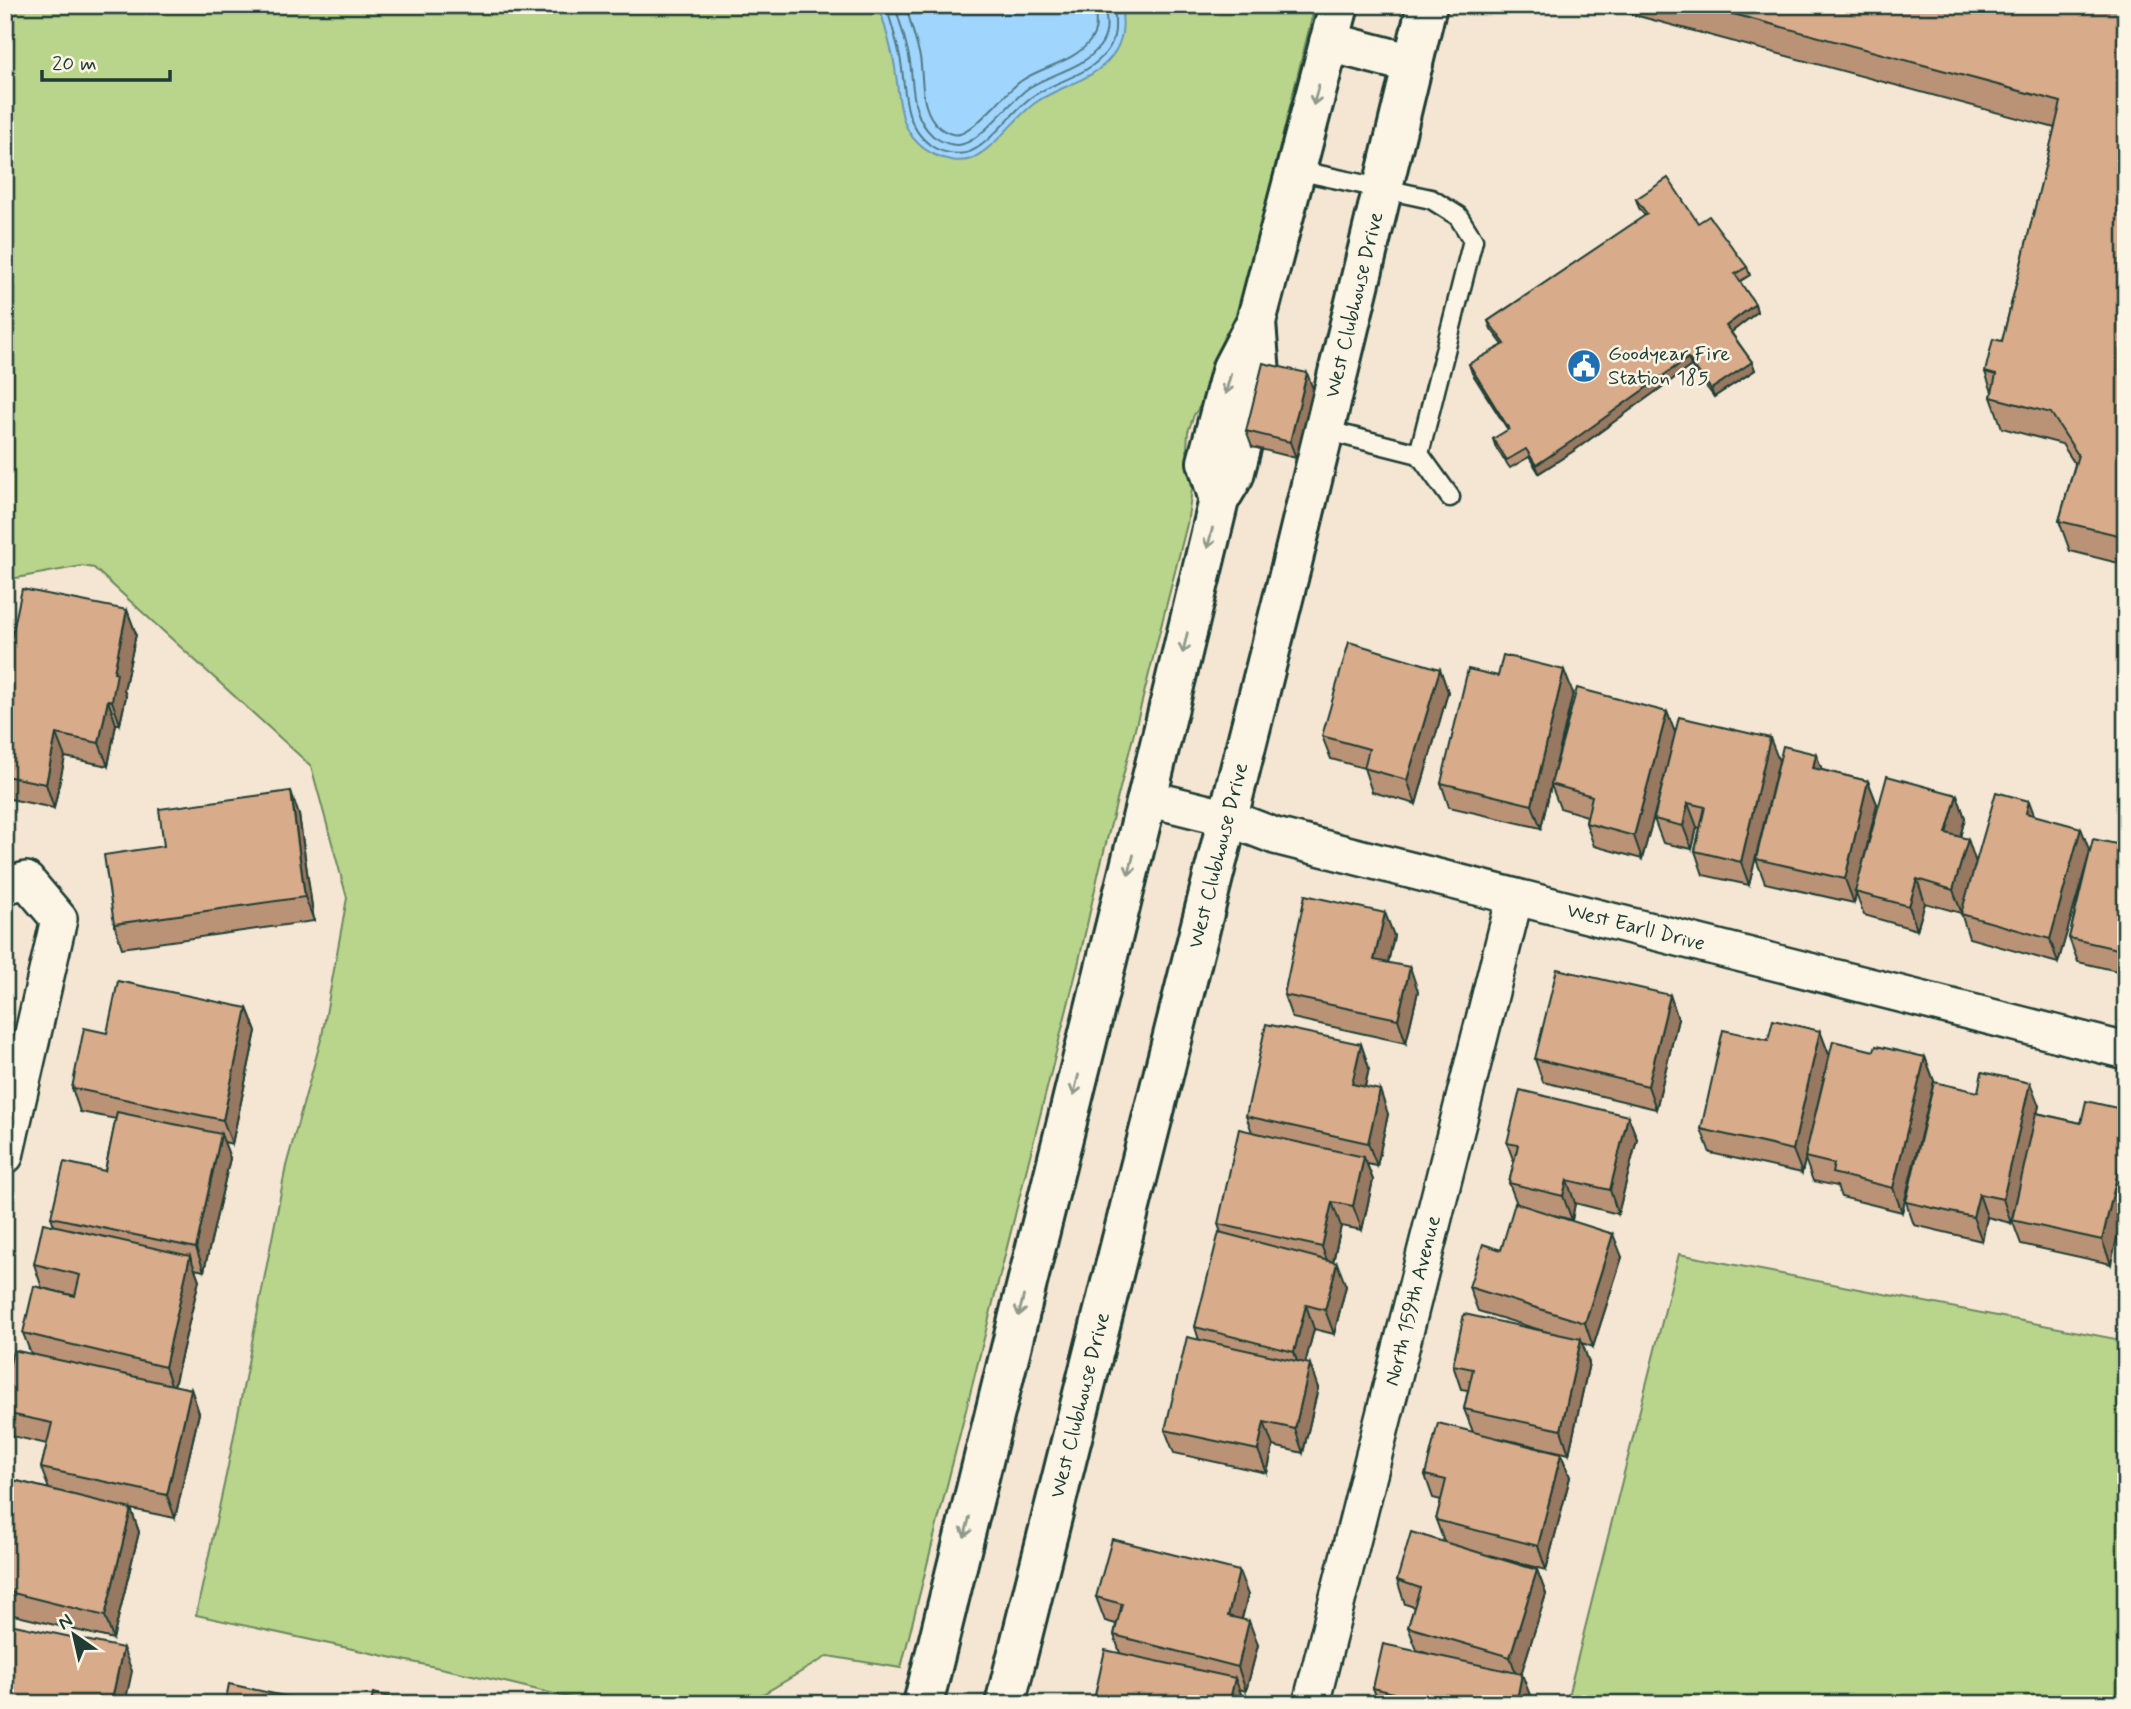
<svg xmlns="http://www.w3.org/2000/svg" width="2131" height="1709" font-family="Mynerve,sans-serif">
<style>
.green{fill:#b9d48b;stroke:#6c8860;stroke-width:2}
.water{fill:#a0d5fe;stroke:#6c98ad;stroke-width:2}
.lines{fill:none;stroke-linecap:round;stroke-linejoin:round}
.shore{stroke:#537a85;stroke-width:2}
.lane-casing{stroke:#1f3d34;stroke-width:23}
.street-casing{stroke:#1f3d34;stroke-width:40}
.secondary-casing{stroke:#1f3d34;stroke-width:44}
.lane{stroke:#fcf5e5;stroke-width:18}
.street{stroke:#fcf5e5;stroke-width:35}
.secondary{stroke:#fcf5e5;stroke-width:38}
.wall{fill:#ba9377;stroke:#1f3d34;stroke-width:2}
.shaded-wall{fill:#977861;stroke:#1f3d34;stroke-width:2}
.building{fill:#d8ab8a;stroke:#1f3d34;stroke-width:2}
.oneway{stroke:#8e998c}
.labels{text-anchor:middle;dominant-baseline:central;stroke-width:5;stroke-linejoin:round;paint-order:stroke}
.street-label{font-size:21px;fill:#1f3d34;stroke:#fcf5e5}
.poi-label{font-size:21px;fill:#1f3d34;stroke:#fcf5e5;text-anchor:start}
</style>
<rect width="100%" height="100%" fill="#f5e6d3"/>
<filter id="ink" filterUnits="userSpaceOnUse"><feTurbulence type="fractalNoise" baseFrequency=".0143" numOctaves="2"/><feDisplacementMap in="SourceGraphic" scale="14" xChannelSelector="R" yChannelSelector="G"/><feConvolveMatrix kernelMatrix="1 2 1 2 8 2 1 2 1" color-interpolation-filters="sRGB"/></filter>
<g filter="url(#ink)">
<g class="green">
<polygon points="5,5 1315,5 1230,348 1213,387 1194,415 1188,432 1187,449 1192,489 1187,524 1099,871 1078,965 901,1668 828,1656 746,1704 595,1704 509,1683 196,1615 228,1466 286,1166 322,1036 347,898 311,766 94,568 82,566 5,580"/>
<polygon points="1679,1254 2126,1341 2126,1704 1566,1704"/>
</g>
<path class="water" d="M879,5H1121C1124,24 1124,40 1112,56C1092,82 1060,85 1035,103C1013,119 997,147 971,159C960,163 945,160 935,155C895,136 901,98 894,62C890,43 884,24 879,5Z"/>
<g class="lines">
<g class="shore">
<path d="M886,5C891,24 898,43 901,62C906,93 903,124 930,145C939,152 954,155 966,153C987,148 1012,112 1030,98C1055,80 1088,77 1107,51C1118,36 1115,22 1114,5"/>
<path d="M895,5C900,24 907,43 910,62C914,89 911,116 933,136C941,142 953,147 963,144C981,140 1010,102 1027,89C1050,73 1082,70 1100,46C1110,32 1106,20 1105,5"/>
<path d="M906,5C910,23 916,40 920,57C924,82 919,110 940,128C945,132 954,136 960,134C977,129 1004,93 1021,81C1042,66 1073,63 1090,41C1099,29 1095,19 1095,5"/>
</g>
<g class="lane-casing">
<g id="lane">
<polyline points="1296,170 1431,199 1458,216 1473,240 1419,454"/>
<polyline points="1324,430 1419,454 1450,497"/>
</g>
</g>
<g class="street-casing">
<g id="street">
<path id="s1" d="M1147,798L1228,818L1275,836L2126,1051"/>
<polyline points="5,886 26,880 59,919 5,1156"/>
<path id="s2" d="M1311,1704L1515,897"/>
</g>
</g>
<g class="secondary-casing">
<g id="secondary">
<polyline points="1329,42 1413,64"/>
<polyline points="1219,500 1207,462 1232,368 1256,322 1339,5"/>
<polyline points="923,1704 1147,798 1219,500 1234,475 1260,375 1256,322"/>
<path id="s3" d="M1005,1704L1292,563L1427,5"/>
</g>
</g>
<use href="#lane" class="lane"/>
<use href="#street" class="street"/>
<use href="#secondary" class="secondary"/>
</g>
<g class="wall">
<polygon points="1597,5 2126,5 2126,565 2070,551 2059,521 2075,464 2062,444 2002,428 1991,397 1992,392 1985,372 2002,341 2055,128"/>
<polygon points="1636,199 1698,223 1747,267 1750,275 1739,282 1755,304 1757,312 1731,332 1752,362 1755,370 1714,397 1691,366 1575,450 1539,473 1529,457 1510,468 1496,448 1493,439 1508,430 1472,373 1469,364 1503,345 1491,329 1488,321 1645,216 1639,208"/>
<polygon points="1313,389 1296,458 1252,447 1246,431"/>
<polygon points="127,610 136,634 124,690 126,696 120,724 116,724 108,766 65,757 54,808 5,798 5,668"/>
<polygon points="1440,669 1448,692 1416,804 1372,792 1364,768 1331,759 1322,736"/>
<polygon points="1573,693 1554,773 1667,712 1675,733 1779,761 1749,885 1703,875 1695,851 1700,828 1697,827 1692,849 1663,843 1654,819 1662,786 1642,859 1594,846 1586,823 1587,816 1560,808 1551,785 1541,828 1449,807 1441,783"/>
<polygon points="1816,754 1822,770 1868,781 1877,804 1864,858 1957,795 1965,818 1960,837 1976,861 2034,815 2090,851 2126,846 2126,973 2078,962 2069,938 2087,861 2058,963 1969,938 1961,913 1925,903 1917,930 1864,915 1856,894 1854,903 1765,883 1756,859"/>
<polygon points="299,815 314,921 122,948 114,924 164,846"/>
<polygon points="1385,913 1394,936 1388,963 1418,991 1406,1043 1292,1018 1284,995"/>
<polygon points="1670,995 1678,1019 1656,1109 1543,1082 1535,1059"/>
<polygon points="247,1008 256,1031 232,1144 224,1142 230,1158 204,1271 195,1269 199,1280 174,1386 191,1389 199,1413 175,1518 131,1509 139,1532 113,1639 5,1613 5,1478 49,1489 41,1468 47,1444 8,1435 5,1428 5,1386 31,1354 23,1333 75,1296 42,1288 34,1264 54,1225 51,1217 105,1171 116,1119 80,1112 72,1088 107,1033"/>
<polygon points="1820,1031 1829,1055 1816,1112 1874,1051 1925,1057 1934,1081 1902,1212 1841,1197 1837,1186 1813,1181 1805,1159 1802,1173 1710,1153 1701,1129 1768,1040"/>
<polygon points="1361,1044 1369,1068 1365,1087 1388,1114 1377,1166 1367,1164 1373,1180 1362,1230 1341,1226 1333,1262 1346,1286 1334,1334 1314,1329 1305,1363 1318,1388 1303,1453 1273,1446 1267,1473 1174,1453 1165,1430 1199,1340 1195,1327 1221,1233 1218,1224 1252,1132 1246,1116"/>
<polygon points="2030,1083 2039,1106 2037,1113 2081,1123 2111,1264 2021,1244 2012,1220 2015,1206 2011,1223 1987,1217 1982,1241 1914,1225 1906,1202 1978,1092"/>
<polygon points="1628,1116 1637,1139 1618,1214 1575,1203 1572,1220 1554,1215 1622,1257 1593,1347 1582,1343 1589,1363 1569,1454 1499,1438 1561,1454 1570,1477 1546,1570 1489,1555 1537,1570 1546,1594 1521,1674 1531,1698 1530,1704 1379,1704 1373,1688 1426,1653 1417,1650 1408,1627 1414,1607 1405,1604 1397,1580 1444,1542 1436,1520 1441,1500 1433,1498 1425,1475 1473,1432 1464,1409 1468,1390 1461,1389 1453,1365 1544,1331 1478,1311 1469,1287 1501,1250 1517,1204 1509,1183 1514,1162 1507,1143"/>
<polygon points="2126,1205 2126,1262 2118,1239"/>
<polygon points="1248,1595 1242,1619 1258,1645 1246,1691 1239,1689 1244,1702 1243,1704 1093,1704 1120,1653 1114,1635 1116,1624 1105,1621 1096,1597"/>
</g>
<g class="shaded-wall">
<polygon points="1755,304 1757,312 1729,334 1726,326"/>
<polygon points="1688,358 1691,366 1575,450 1539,473 1536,465"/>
<polygon points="1752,362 1755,370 1714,397 1711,389"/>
<polygon points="1307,373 1313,389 1296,458 1290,442"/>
<polygon points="127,610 136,634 124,690 126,696 120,724 112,701 114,672"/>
<polygon points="1440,669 1448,692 1416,804 1407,780"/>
<polygon points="1564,670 1573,693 1541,828 1532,805"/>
<polygon points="108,700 116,724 108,766 99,743"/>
<polygon points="1667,712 1676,735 1642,859 1634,836"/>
<polygon points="56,734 65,757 54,808 46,784"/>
<polygon points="1770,738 1779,761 1749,885 1741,862"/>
<polygon points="1816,754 1825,778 1813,768"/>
<polygon points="1868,781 1877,804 1856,892 1855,892 1856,894 1854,903 1845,879"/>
<polygon points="291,791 299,815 314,921 305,897"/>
<polygon points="1957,795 1965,818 1955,856 1946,833"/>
<polygon points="2029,801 2038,825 2026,813"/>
<polygon points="1688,803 1697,827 1692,849 1683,826"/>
<polygon points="2081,828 2090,852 2058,963 2050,939"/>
<polygon points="1968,839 1976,863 1962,914 1953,890"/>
<polygon points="1917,879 1925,903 1917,930 1909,906"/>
<polygon points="1385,913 1394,936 1383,984 1374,960"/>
<polygon points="1410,967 1418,991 1406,1043 1398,1019"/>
<polygon points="1670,995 1678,1019 1656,1109 1648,1086"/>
<polygon points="247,1008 256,1031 232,1144 223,1120"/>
<polygon points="1820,1031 1829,1055 1802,1173 1793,1150"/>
<polygon points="1361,1044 1369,1068 1360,1108 1352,1084"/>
<polygon points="1925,1057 1934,1081 1902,1212 1893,1188"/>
<polygon points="2030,1083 2039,1106 2011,1223 2003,1199"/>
<polygon points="1380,1090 1388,1114 1377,1166 1368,1143"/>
<polygon points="1628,1116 1637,1139 1618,1214 1610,1190"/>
<polygon points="221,1134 230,1158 204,1271 196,1248"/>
<polygon points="2126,1138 2126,1199 2111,1264 2102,1240"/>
<polygon points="1364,1157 1373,1180 1362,1230 1353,1206"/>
<polygon points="1567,1180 1575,1203 1572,1220 1563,1196"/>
<polygon points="1979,1194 1987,1217 1982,1241 1973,1217"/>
<polygon points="1332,1202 1341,1226 1331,1271 1322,1247"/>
<polygon points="1613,1234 1622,1257 1593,1347 1585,1323"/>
<polygon points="190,1256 199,1280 173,1390 165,1367"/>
<polygon points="1337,1263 1346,1286 1334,1334 1325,1310"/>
<polygon points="1306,1305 1314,1329 1302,1376 1294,1352"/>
<polygon points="1581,1339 1589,1363 1569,1454 1561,1430"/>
<polygon points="1310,1364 1318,1388 1303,1453 1295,1429"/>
<polygon points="191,1389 199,1413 175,1518 167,1495"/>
<polygon points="1264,1422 1273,1446 1267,1473 1258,1450"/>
<polygon points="1561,1454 1570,1477 1546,1570 1538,1546"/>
<polygon points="131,1509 139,1532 113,1639 105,1616"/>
<polygon points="1537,1570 1546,1594 1519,1681 1510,1657"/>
<polygon points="1239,1571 1248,1595 1236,1640 1228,1616"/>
<polygon points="1249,1621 1258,1645 1246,1691 1238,1667"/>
<polygon points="123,1648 132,1671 125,1704 111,1704"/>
<polygon points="1522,1674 1531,1698 1530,1704 1516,1704"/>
<polygon points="1235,1678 1244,1702 1243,1704 1229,1704"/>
</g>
<g class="building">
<polygon points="1700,5 2126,5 2126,537 2059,521 2078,455 2051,413 1991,397 1996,375 1985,372 1993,339 2002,341 2061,102"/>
<polygon points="1668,178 1698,223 1709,216 1747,267 1735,274 1755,304 1726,326 1752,362 1711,389 1688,358 1572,441 1536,465 1526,449 1507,460 1493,439 1509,429 1469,364 1505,344 1488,321 1647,214 1636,199"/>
<polygon points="1263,363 1307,373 1290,442 1246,431"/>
<polygon points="22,589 127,610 114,672 117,673 112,701 108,700 99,743 56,734 46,784 5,776 5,668"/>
<polygon points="1349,642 1440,669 1407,780 1364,768 1369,749 1322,736"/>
<polygon points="1503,655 1564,670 1532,805 1441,783 1468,669 1498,676"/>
<polygon points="1577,688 1667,712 1634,836 1586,823 1592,796 1551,784"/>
<polygon points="1679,717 1770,738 1741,862 1695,851 1705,807 1688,803 1683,826 1654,819"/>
<polygon points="1783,746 1816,754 1813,768 1868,781 1845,879 1756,859"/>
<polygon points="1887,776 1957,795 1946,833 1968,839 1953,890 1917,879 1909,906 1855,892"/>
<polygon points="291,791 305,897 114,924 104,855 164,846 159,809"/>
<polygon points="1996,792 2029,801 2026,813 2081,828 2050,939 1961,914"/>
<polygon points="2093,839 2126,846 2126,951 2069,938"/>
<polygon points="1305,895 1385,913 1374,960 1410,967 1398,1019 1284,995"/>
<polygon points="1557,969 1670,995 1648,1086 1535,1059"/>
<polygon points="118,981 247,1008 223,1120 72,1088 84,1028 107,1033"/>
<polygon points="1773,1020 1820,1031 1793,1150 1701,1129 1723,1030 1768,1040"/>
<polygon points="1266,1024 1361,1044 1352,1084 1380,1090 1368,1143 1246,1116"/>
<polygon points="1833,1041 1874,1051 1876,1046 1925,1057 1893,1188 1832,1173 1834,1164 1805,1157"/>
<polygon points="1982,1072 2030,1083 2003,1199 1979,1194 1973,1217 1906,1202 1934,1082 1978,1092"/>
<polygon points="1520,1090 1628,1116 1610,1190 1567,1180 1563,1196 1509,1183 1518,1145 1507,1143"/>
<polygon points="2086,1101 2126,1110 2126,1138 2102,1240 2012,1220 2036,1113 2081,1123"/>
<polygon points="117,1112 221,1134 196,1248 51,1217 64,1162 105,1171"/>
<polygon points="1239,1129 1364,1157 1353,1206 1332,1202 1322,1247 1218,1224"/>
<polygon points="1515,1203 1613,1234 1585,1323 1469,1287 1483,1244 1501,1250"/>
<polygon points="2126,1205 2126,1241 2118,1239"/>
<polygon points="43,1223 190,1256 165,1367 23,1333 34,1286 75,1296 80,1275 34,1264"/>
<polygon points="1219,1232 1337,1263 1325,1310 1306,1305 1294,1352 1195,1327"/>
<polygon points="1464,1314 1581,1339 1561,1430 1464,1409 1473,1369 1453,1365"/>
<polygon points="1187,1337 1310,1364 1295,1429 1264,1422 1258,1450 1165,1430"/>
<polygon points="13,1350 191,1389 167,1495 41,1468 52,1423 5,1413 5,1386"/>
<polygon points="1438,1423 1561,1454 1538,1546 1436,1520 1446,1480 1425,1475"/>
<polygon points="5,1478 131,1509 105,1616 5,1591"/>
<polygon points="1411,1532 1537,1570 1510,1657 1408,1627 1420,1588 1397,1580"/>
<polygon points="1112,1539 1239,1571 1228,1616 1249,1621 1238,1667 1114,1635 1122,1604 1096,1597"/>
<polygon points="5,1623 123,1648 111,1704 5,1704"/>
<polygon points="1383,1644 1522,1674 1516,1704 1392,1704 1394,1693 1373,1688"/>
<polygon points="1105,1650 1235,1678 1229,1704 1093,1704"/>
<polygon points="229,1684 321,1704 225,1704"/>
<polygon points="373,1693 420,1704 371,1704"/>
<polygon points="549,1699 567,1704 547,1704"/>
</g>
<defs><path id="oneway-shaft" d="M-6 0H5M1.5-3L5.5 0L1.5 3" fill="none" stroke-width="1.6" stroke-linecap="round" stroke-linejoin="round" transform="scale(1.75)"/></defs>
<g class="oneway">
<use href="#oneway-shaft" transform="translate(1316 95) rotate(105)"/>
<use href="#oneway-shaft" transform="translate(1228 384) rotate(105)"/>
<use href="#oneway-shaft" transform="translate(1210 538) rotate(104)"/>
<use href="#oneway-shaft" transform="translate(1185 643) rotate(103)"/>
<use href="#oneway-shaft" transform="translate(1131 865) rotate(104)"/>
<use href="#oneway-shaft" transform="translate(1076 1085) rotate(104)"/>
<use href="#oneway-shaft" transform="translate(1021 1306) rotate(104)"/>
<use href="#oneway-shaft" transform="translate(967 1527) rotate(104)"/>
</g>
</g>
<defs>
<g id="civic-disc" transform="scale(1.75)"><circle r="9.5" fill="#1f6fb2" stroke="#fcf5e5"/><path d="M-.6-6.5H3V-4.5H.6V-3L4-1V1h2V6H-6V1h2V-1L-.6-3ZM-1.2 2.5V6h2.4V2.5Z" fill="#fff"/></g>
</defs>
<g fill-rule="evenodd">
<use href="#civic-disc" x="1584" y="366"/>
</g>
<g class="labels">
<g class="street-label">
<text stroke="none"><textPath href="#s3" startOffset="1442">West Clubhouse Drive</textPath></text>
<text stroke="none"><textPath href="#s3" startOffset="875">West Clubhouse Drive</textPath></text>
<text stroke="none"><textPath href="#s1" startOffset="506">West Earll Drive</textPath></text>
<text stroke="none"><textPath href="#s2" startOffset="416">North 159th Avenue</textPath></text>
<text stroke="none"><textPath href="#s3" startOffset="308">West Clubhouse Drive</textPath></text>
</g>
<g class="poi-label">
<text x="1608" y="354">Goodyear Fire<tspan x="1608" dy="24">Station 185</tspan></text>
</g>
</g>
<rect width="2131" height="1709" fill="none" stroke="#fcf5e5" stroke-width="28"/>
<rect x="14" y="14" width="2103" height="1681" fill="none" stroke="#1f3d34" stroke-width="2.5" filter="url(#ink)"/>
<g transform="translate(74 1635) rotate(326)" stroke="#fcf5e5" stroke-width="5" paint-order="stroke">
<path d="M0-5L12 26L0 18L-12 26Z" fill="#1f3d34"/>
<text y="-10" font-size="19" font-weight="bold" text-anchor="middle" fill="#1f3d34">N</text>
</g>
<path d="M42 70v10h128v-10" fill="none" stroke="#1f3d34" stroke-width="3.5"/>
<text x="52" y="70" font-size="21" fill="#1f3d34" stroke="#fcf5e5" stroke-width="5" paint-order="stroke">20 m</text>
</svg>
